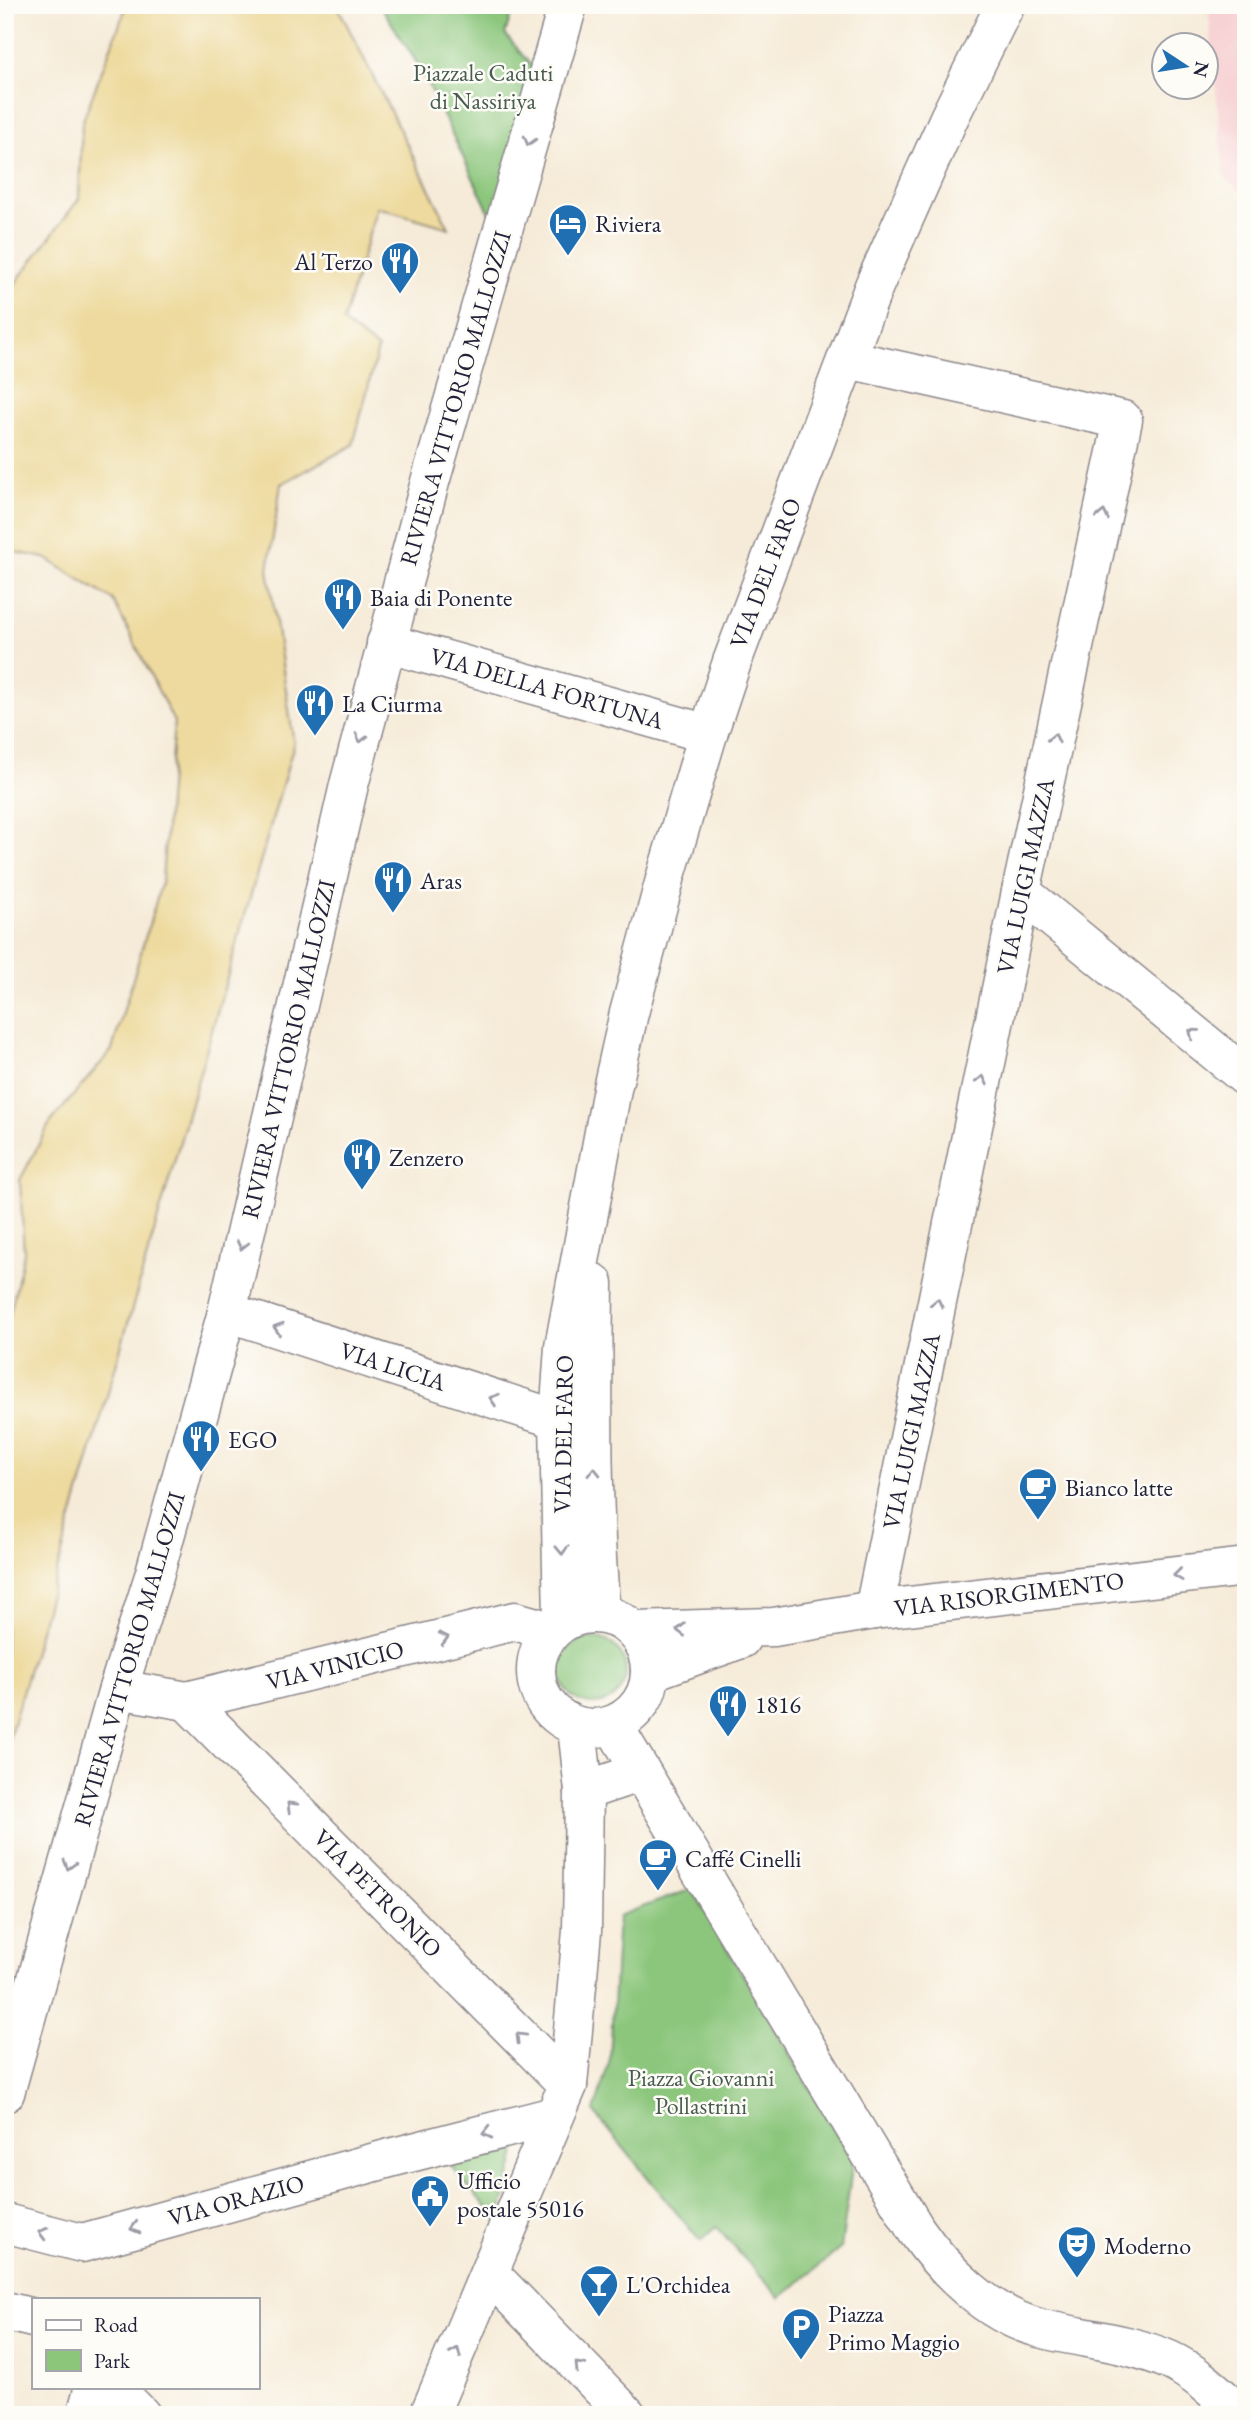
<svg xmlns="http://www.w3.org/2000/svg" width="1251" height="2420" font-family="'EB Garamond',serif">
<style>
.built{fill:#f7cfd1}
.green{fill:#8bc67b;stroke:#56745b;stroke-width:2}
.sand{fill:#eeda9e;stroke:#887e6c;stroke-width:2}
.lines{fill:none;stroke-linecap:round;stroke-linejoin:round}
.minor-casing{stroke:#8c868a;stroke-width:41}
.tertiary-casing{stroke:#8c868a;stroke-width:41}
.minor{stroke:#fff;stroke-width:38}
.tertiary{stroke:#fff;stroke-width:38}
.oneway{stroke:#9c9ca7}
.labels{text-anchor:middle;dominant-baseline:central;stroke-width:5;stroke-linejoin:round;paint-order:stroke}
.park-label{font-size:24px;fill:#475b51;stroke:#fdfcf7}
.poi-label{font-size:24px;fill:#22223b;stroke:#fdfcf7;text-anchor:start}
.street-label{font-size:24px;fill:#22223b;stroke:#fdfcf7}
</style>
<rect width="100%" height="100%" fill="#fdfcf7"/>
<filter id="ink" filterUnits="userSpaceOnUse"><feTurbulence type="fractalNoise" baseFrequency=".0143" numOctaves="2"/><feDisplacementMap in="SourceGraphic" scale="14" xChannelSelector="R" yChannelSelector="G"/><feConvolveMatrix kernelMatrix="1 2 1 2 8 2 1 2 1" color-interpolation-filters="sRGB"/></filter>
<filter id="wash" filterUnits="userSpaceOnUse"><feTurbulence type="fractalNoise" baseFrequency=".00686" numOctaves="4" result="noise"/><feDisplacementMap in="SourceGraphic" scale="28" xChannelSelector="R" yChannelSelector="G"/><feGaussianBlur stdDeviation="1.57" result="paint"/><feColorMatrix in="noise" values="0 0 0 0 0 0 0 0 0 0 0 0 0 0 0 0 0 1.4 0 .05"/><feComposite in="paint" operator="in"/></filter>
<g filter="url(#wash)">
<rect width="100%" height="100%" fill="#f6ebd8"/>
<polygon class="built" points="1208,5 1246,5 1246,196 1224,177"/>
<g class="green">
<polygon points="380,5 514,5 505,34 538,74 494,222 422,71"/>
<circle cx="593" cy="1671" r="33"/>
<polygon points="692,1889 853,2161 841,2248 780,2298 716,2227 700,2241 594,2112 610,2059 618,1916"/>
<polygon points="519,2141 499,2222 440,2154"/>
</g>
<polygon class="sand" points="127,5 337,5 449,228 377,207 343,322 378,349 353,445 281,484 268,569 294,744 5,1752 5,1335 24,1254 20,1180 50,1123 112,1050 162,881 174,722 113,600 45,558 5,550 5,302 7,294 79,199 82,123"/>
</g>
<g filter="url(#ink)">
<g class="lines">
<g class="minor-casing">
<g id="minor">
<polyline points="847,359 1123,420 1021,892 874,1610"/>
<polyline points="386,643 708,734"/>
<polyline points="1021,892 1246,1077"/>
<polyline points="227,1312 559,1420"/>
<polyline points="635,1631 774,1627 874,1610 1246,1567"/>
<polyline points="650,1672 741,1639"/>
<polyline points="118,1689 187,1701 515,1621 551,1631"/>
<polyline points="187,1701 568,2085"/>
<polyline points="584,1791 641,1772"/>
<polyline points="5,2093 118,1689 154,1576 227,1312 349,785 430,482 568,5"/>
<polyline points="5,2223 82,2243 390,2158 554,2116"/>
<polyline points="490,2274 627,2415"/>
<polyline points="5,2311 33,2318"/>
<polyline points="113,2387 141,2415"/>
<polyline points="86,2415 94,2387"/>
<polyline points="429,2415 568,2085 582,1931 584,1791 577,1727"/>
</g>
</g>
<g class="tertiary-casing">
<g id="tertiary">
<path d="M594,1283C593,1393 591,1504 601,1613"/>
<circle cx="593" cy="1671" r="57"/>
<polyline points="563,1620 559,1420 564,1347 612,1089 629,1013 667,872 708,734 732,662 874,286 949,118 1005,5"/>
<path d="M613,1725L916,2230C945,2272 989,2315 1039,2328C1083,2339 1128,2342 1169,2360C1197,2373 1219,2395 1241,2415"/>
</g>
</g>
<use href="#minor" class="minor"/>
<use href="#tertiary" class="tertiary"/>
</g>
<defs><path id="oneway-chevron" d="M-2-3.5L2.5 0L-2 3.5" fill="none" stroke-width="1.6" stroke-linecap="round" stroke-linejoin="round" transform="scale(1.75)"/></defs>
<g class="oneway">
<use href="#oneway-chevron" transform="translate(529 141) rotate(106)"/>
<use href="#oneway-chevron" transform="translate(1103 515) rotate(-78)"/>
<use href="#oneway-chevron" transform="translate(361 738) rotate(105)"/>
<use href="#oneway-chevron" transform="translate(1054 738) rotate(-78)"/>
<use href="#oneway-chevron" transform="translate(1193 1033) rotate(-141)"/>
<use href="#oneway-chevron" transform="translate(982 1080) rotate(-78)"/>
<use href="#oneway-chevron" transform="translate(242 1245) rotate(103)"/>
<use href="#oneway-chevron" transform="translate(937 1303) rotate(-78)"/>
<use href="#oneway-chevron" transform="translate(278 1328) rotate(-162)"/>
<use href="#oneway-chevron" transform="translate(494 1399) rotate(-162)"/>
<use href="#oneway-chevron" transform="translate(594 1472) rotate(-91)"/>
<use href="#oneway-chevron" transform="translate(562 1550) rotate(88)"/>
<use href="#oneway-chevron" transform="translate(1178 1575) rotate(173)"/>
<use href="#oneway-chevron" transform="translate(681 1630) rotate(179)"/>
<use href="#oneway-chevron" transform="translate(444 1638) rotate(-14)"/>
<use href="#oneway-chevron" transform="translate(291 1806) rotate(-135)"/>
<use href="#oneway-chevron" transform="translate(69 1865) rotate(106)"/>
<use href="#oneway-chevron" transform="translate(520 2037) rotate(-135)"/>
<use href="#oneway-chevron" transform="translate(487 2133) rotate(166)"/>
<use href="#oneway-chevron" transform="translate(135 2228) rotate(165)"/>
<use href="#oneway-chevron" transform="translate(43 2233) rotate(-166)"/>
<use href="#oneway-chevron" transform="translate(456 2352) rotate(-67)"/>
<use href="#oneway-chevron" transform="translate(579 2366) rotate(-134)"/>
</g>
</g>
<defs>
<g id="hotel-pin" transform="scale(2.0125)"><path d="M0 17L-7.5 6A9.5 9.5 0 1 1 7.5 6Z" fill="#1f6fb2" stroke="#fdfcf7"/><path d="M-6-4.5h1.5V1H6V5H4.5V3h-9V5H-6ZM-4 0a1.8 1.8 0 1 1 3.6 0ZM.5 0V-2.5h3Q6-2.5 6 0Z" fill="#fff"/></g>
<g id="restaurant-pin" transform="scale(2.0125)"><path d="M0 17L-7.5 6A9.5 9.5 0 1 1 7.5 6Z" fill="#1f6fb2" stroke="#fdfcf7"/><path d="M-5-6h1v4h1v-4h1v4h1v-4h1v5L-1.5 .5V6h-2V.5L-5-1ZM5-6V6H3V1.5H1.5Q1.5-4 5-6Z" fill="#fff"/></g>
<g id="cafe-pin" transform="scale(2.0125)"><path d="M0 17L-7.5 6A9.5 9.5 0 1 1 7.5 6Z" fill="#1f6fb2" stroke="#fdfcf7"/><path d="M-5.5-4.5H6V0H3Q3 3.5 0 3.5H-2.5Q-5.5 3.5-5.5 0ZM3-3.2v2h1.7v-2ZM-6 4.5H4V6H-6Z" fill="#fff"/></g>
<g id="civic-pin" transform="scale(2.0125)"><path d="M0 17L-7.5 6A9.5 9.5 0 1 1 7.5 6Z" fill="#1f6fb2" stroke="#fdfcf7"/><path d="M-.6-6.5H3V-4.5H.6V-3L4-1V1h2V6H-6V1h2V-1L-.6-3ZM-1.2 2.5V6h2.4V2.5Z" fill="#fff"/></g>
<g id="theatre-pin" transform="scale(2.0125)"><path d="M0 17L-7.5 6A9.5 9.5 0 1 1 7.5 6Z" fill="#1f6fb2" stroke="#fdfcf7"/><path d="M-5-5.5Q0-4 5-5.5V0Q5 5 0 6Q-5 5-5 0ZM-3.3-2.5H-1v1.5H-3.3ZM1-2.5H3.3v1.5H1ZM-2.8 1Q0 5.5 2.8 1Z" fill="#fff"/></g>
<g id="bar-pin" transform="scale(2.0125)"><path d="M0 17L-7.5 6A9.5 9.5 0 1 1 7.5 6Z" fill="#1f6fb2" stroke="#fdfcf7"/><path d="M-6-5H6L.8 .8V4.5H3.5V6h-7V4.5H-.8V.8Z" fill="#fff"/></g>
<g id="parking-pin" transform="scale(2.0125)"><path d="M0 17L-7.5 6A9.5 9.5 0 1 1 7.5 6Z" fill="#1f6fb2" stroke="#fdfcf7"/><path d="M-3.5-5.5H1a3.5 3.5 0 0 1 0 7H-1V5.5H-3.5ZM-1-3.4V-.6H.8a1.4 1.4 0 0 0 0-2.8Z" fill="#fff"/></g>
</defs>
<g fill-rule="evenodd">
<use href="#hotel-pin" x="568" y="223"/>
<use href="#restaurant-pin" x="400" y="261"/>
<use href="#restaurant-pin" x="343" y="597"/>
<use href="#restaurant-pin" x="315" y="703"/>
<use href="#restaurant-pin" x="393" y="880"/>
<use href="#restaurant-pin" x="362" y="1157"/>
<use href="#restaurant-pin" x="201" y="1439"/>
<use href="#cafe-pin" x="1038" y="1487"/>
<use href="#restaurant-pin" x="728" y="1704"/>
<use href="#cafe-pin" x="658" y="1858"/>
<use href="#civic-pin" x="430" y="2194"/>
<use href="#theatre-pin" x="1077" y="2245"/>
<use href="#bar-pin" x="599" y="2284"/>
<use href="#parking-pin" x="801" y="2327"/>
</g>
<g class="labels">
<g class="park-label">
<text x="483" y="72">Piazzale Caduti<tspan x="483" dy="28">di Nassiriya</tspan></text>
<text x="701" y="2077">Piazza Giovanni<tspan x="701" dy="28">Pollastrini</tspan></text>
</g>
<g class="poi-label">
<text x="595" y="223">Riviera</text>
<text x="373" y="261" text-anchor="end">Al Terzo</text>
<text x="370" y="597">Baia di Ponente</text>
<text x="342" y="703">La Ciurma</text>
<text x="420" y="880">Aras</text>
<text x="389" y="1157">Zenzero</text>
<text x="228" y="1439">EGO</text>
<text x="1065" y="1487">Bianco latte</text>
<text x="755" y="1704">1816</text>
<text x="685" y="1858">Caffé Cinelli</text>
<text x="457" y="2180">Ufficio<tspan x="457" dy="28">postale 55016</tspan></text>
<text x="1104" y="2245">Moderno</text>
<text x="626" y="2284">L'Orchidea</text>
<text x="828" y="2313">Piazza<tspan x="828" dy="28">Primo Maggio</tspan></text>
</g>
<g class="street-label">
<text transform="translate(455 398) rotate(-74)">RIVIERA VITTORIO MALLOZZI</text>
<text transform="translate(765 573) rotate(-69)">VIA DEL FARO</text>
<text transform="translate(547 688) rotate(16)">VIA DELLA FORTUNA</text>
<text transform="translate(1025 876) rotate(-78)">VIA LUIGI MAZZA</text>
<text transform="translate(288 1049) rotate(-77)">RIVIERA VITTORIO MALLOZZI</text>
<text transform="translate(393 1366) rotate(18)">VIA LICIA</text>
<text transform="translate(911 1431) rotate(-78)">VIA LUIGI MAZZA</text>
<text transform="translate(563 1434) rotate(-89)">VIA DEL FARO</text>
<text transform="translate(1009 1594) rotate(-7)">VIA RISORGIMENTO</text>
<text transform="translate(129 1659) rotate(-74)">RIVIERA VITTORIO MALLOZZI</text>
<text transform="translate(335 1665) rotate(-14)">VIA VINICIO</text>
<text transform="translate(378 1893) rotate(45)">VIA PETRONIO</text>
<text transform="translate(236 2200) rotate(-15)">VIA ORAZIO</text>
</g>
</g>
<rect width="1251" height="2420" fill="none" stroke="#fdfcf7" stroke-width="28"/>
<rect x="32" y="2298" width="228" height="91" fill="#fdfcf7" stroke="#a5a5ac" stroke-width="2"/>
<rect x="46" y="2320" width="35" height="10" fill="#ffffff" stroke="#a5a5ac" stroke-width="2"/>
<text x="94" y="2332" font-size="21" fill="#22223b">Road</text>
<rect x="46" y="2350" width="35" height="21" fill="#8bc67b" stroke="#a5a5ac" stroke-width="2"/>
<text x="94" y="2368" font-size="21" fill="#22223b">Park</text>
<g transform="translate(1185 66) rotate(102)"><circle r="33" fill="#fdfcf7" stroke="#a5a5ac" stroke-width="2"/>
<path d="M0-5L12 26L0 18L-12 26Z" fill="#1f6fb2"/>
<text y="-10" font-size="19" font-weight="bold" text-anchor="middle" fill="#22223b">N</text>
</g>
</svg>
